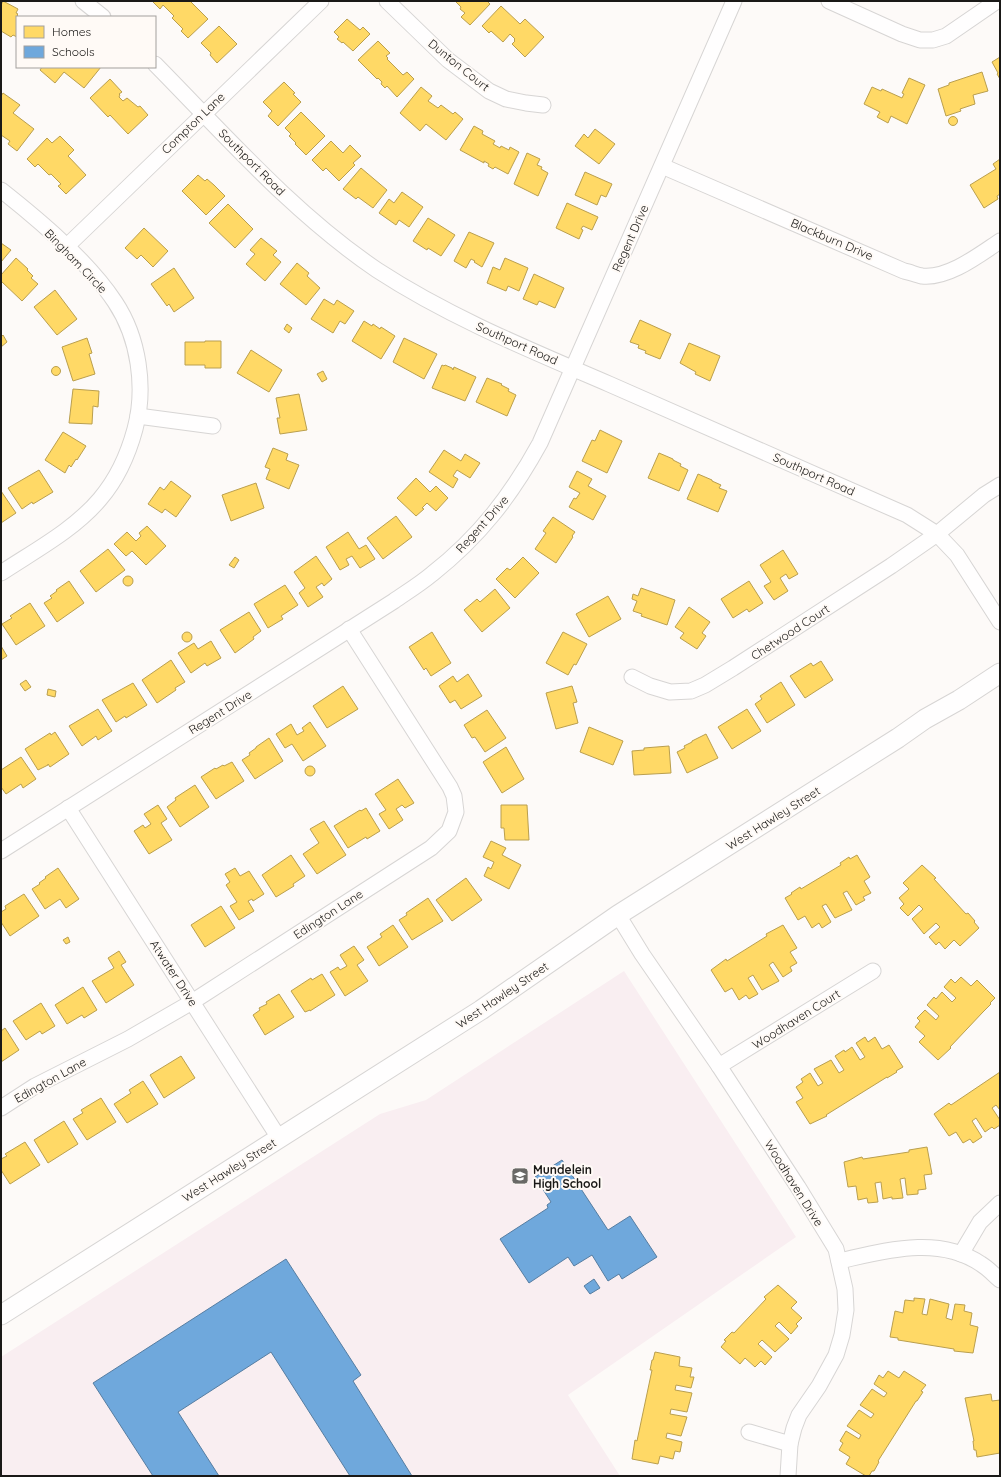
<svg xmlns="http://www.w3.org/2000/svg" width="1001" height="1477" font-family="Quicksand,sans-serif">
<style>
.education{fill:#f9eef1}
.homes{fill:#ffd966;stroke:#ba9f4e}
.schools{fill:#6fa8dc;stroke:#567da1}
.lines{fill:none;stroke-linecap:round;stroke-linejoin:round}
.minor-casing{stroke:#d7d5d4;stroke-width:17}
.tertiary-casing{stroke:#d7d5d4;stroke-width:21}
.minor{stroke:#fffefe;stroke-width:15}
.tertiary{stroke:#fffefe;stroke-width:19}
.labels{text-anchor:middle;dominant-baseline:central;stroke-width:4;stroke-linejoin:round;paint-order:stroke}
.street-label{font-size:12px;fill:#1a1917;stroke:#fffaf6}
.poi-label{font-size:12px;font-weight:bold;fill:#1a1917;stroke:#fffaf6;text-anchor:start}
</style>
<rect width="100%" height="100%" fill="#fdfaf8"/>
<polygon class="education" points="624,971 796,1237 568,1395 620,1476 1,1476 1,1357 380,1114 426,1100"/>
<g class="homes">
<polygon points="3,1 18,9 16,13 18,14 17,15 19,17 17,17 17,37 13,35 11,37 1,31 1,5"/>
<polygon points="152,1 190,1 208,19 188,38 181,31 183,29 172,18 174,16 163,5 160,9"/>
<polygon points="455,1 487,1 490,4 470,25 461,17 465,13 460,9 461,7"/>
<polygon points="501,6 520,24 525,19 544,37 525,57 512,44 515,41 514,40 515,39 510,34 503,42 491,31 489,33 482,26"/>
<polygon points="347,19 360,30 363,27 370,34 353,51 343,42 342,43 337,39 339,37 334,32"/>
<polygon points="219,26 237,44 217,63 210,55 211,53 201,43"/>
<polygon points="378,41 390,53 386,56 388,58 387,59 403,75 407,72 414,79 397,97 387,86 385,88 381,84 382,82 378,78 377,79 358,60"/>
<polygon points="1000,57 1000,79 997,74 998,73 992,62"/>
<polygon points="42,67 101,67 84,88 64,72 55,83 40,70"/>
<polygon points="982,72 988,91 973,95 975,104 960,109 961,111 946,116 938,89 949,85 949,83"/>
<polygon points="909,78 925,85 907,124 891,116 888,123 877,117 880,112 864,104 872,87 881,91 882,89 902,98 904,94 902,93"/>
<polygon points="110,79 122,92 119,94 120,95 119,97 123,101 127,98 138,107 140,106 148,115 128,134 110,115 108,117 90,98"/>
<polygon points="284,82 295,93 293,94 301,102 278,126 268,116 272,111 263,102"/>
<polygon points="421,87 432,96 428,101 438,108 441,105 453,114 455,112 463,119 446,140 426,124 420,131 400,113"/>
<polygon points="3,93 20,105 13,113 34,129 17,151 8,144 10,141 1,135 1,96"/>
<polygon points="301,112 325,136 306,155 295,144 296,143 289,136 291,134 285,128"/>
<circle cx="953" cy="121" r="4.5"/>
<polygon points="474,126 483,131 482,134 495,141 493,144 500,148 501,146 509,150 510,147 519,152 508,174 495,167 493,169 488,166 489,164 484,161 484,163 460,150"/>
<polygon points="595,129 615,144 599,164 575,146 584,134 588,138"/>
<polygon points="60,136 74,150 68,156 86,175 66,194 58,186 61,184 51,174 49,175 38,164 35,167 27,159 47,138 52,143"/>
<polygon points="331,141 343,153 350,145 361,156 353,163 355,165 339,181 326,168 323,171 312,160"/>
<polygon points="527,153 540,159 537,165 542,167 541,169 548,173 538,196 514,184"/>
<polygon points="1000,159 1000,194 997,196 998,199 984,208 970,185 996,169 993,164"/>
<polygon points="361,168 387,190 373,208 358,197 356,199 343,189"/>
<polygon points="585,172 612,184 606,197 601,195 597,205 575,195"/>
<polygon points="198,175 205,181 207,179 214,185 225,196 206,215 182,191"/>
<polygon points="402,192 423,207 409,227 399,220 396,225 379,213 389,199 394,203"/>
<polygon points="567,203 598,217 592,230 583,226 581,229 583,230 579,239 556,228"/>
<polygon points="228,204 253,229 235,248 209,223"/>
<polygon points="428,218 455,235 441,256 428,248 427,250 413,241"/>
<polygon points="144,228 168,251 153,267 141,255 137,259 125,248"/>
<polygon points="469,232 494,243 482,267 474,262 475,261 471,259 466,268 454,261"/>
<polygon points="261,238 277,251 273,255 281,262 265,281 246,264 255,254 250,250"/>
<polygon points="1,243 11,250 1,262"/>
<polygon points="16,258 28,269 27,270 33,276 31,278 38,284 22,301 1,281 1,275"/>
<polygon points="505,258 528,268 519,291 508,286 506,291 487,283 493,267 500,270"/>
<polygon points="297,263 309,273 307,276 320,288 306,305 280,284"/>
<polygon points="174,268 194,298 174,312 169,304 167,306 151,284"/>
<polygon points="534,274 564,288 555,308 539,301 537,305 523,299"/>
<polygon points="55,290 77,319 57,335 34,307"/>
<polygon points="324,299 334,305 337,300 354,311 345,324 340,321 333,333 311,319"/>
<polygon points="640,320 671,334 660,359 645,353 646,351 638,348 639,345 630,342"/>
<polygon points="364,321 372,326 373,324 380,329 381,327 395,336 381,359 352,341"/>
<polygon points="287,324 292,328 289,333 284,329"/>
<polygon points="3,335 7,342 1,347 1,337"/>
<polygon points="87,338 92,353 89,354 95,374 73,381 62,347"/>
<polygon points="404,338 437,354 424,379 393,362"/>
<polygon points="205,341 221,341 221,368 205,368 205,365 185,365 185,342 205,342"/>
<polygon points="689,343 720,356 710,381 695,374 696,372 680,363"/>
<polygon points="251,350 282,370 269,392 237,373"/>
<polygon points="442,365 444,366 445,365 452,368 453,370 454,367 476,377 465,401 432,388"/>
<circle cx="56" cy="371" r="4.5"/>
<polygon points="323,371 327,379 322,382 317,374"/>
<polygon points="487,378 502,384 501,385 509,389 508,391 516,395 507,416 476,402"/>
<polygon points="73,389 99,391 98,407 93,406 92,424 69,423"/>
<polygon points="299,394 307,430 280,434 277,418 280,418 276,398"/>
<polygon points="600,430 622,441 607,473 582,461 592,440 595,441"/>
<polygon points="63,432 86,446 77,460 76,459 71,467 69,465 65,473 45,460"/>
<polygon points="273,448 288,454 286,460 299,465 289,489 266,479 270,469 265,467"/>
<polygon points="444,450 461,461 465,454 480,463 470,478 457,470 453,476 458,479 453,488 429,472"/>
<polygon points="659,453 673,459 673,460 681,464 680,466 688,470 679,491 648,478"/>
<polygon points="39,470 53,492 33,504 32,502 22,509 8,488"/>
<polygon points="577,471 592,479 588,486 606,496 593,520 569,507 574,498 576,499 580,493 569,487"/>
<polygon points="698,474 712,480 712,481 721,485 719,488 727,491 718,512 687,499"/>
<polygon points="416,478 430,492 436,486 448,498 436,511 427,503 422,508 424,509 416,516 397,498"/>
<polygon points="171,481 191,496 176,517 165,509 162,513 148,504 160,487 164,490"/>
<polygon points="256,483 264,508 231,521 222,495"/>
<polygon points="1,491 16,513 1,523"/>
<polygon points="396,516 412,537 383,559 367,538"/>
<polygon points="553,517 575,532 572,536 573,537 556,563 535,549 546,533 543,531"/>
<polygon points="147,526 166,546 146,565 132,551 126,556 114,544 127,532 136,541 141,536 139,533"/>
<polygon points="348,532 359,549 366,545 375,559 360,568 352,556 346,559 349,565 340,570 326,547"/>
<polygon points="108,549 125,570 96,592 80,571"/>
<polygon points="783,550 798,574 789,579 786,574 780,578 788,591 774,600 764,586 771,582 760,565"/>
<polygon points="316,556 332,579 324,586 322,583 316,587 323,597 308,607 299,593 305,588 294,572"/>
<polygon points="235,557 239,560 234,568 229,565"/>
<polygon points="523,557 539,573 515,598 496,579 507,568 510,570"/>
<circle cx="128" cy="581" r="5"/>
<polygon points="69,581 84,603 57,622 44,603 52,598 50,596 57,591 56,590"/>
<polygon points="749,581 763,603 749,612 747,609 733,618 721,599"/>
<polygon points="285,585 298,605 281,616 283,619 268,628 254,604"/>
<polygon points="641,588 675,600 667,625 641,616 642,614 633,611 637,601 632,599 633,594 638,596"/>
<polygon points="495,589 510,608 482,632 464,610 477,599 480,602"/>
<polygon points="608,596 621,619 589,637 576,614"/>
<polygon points="30,603 45,626 16,645 2,624 12,618 10,616"/>
<polygon points="689,607 710,622 702,633 706,636 697,649 680,638 684,633 675,627"/>
<polygon points="249,612 261,631 253,637 254,639 235,653 220,630"/>
<polygon points="432,632 451,663 431,676 426,668 424,670 409,647"/>
<polygon points="563,632 587,644 576,665 574,664 568,675 546,663"/>
<circle cx="187" cy="637" r="5"/>
<polygon points="211,641 221,658 207,666 205,663 191,673 178,653 194,643 198,649"/>
<polygon points="1,646 7,656 1,660"/>
<polygon points="171,660 185,682 175,688 176,690 157,703 142,680"/>
<polygon points="821,661 833,680 805,698 790,676 811,663 813,666"/>
<polygon points="468,674 482,696 461,709 455,700 450,703 439,686 453,676 457,682"/>
<polygon points="26,680 31,687 25,691 20,684"/>
<polygon points="781,682 795,705 767,723 755,704 762,699 760,696"/>
<polygon points="133,683 147,705 126,718 125,716 116,722 102,700"/>
<polygon points="343,686 358,709 327,728 313,706"/>
<polygon points="572,686 577,702 573,703 578,723 556,729 546,693"/>
<polygon points="48,689 56,691 55,697 47,695"/>
<polygon points="98,709 112,731 98,740 96,736 82,746 69,726"/>
<polygon points="747,709 761,731 732,749 718,727"/>
<polygon points="487,710 506,738 485,752 475,737 472,738 464,725"/>
<polygon points="310,722 326,746 303,761 292,744 285,748 276,734 291,724 297,735 304,731 302,728"/>
<polygon points="589,727 623,741 613,765 580,752"/>
<polygon points="55,732 69,754 50,767 48,764 48,765 38,770 25,749 50,733 51,735"/>
<polygon points="706,734 718,758 687,773 677,752 685,748 684,746 692,742 692,741"/>
<polygon points="269,738 283,761 255,779 242,760 250,755 249,753 256,748 256,747"/>
<polygon points="669,746 671,773 634,775 632,751 644,750 644,748"/>
<polygon points="506,747 524,779 502,793 483,762"/>
<polygon points="21,757 36,779 23,788 21,784 6,794 1,787 1,770"/>
<polygon points="232,762 244,781 216,799 201,777 215,768 216,769 223,765 224,766"/>
<circle cx="310" cy="771" r="5"/>
<polygon points="398,779 414,803 405,808 402,805 396,809 403,820 389,829 379,814 386,810 375,794"/>
<polygon points="195,785 209,807 180,827 167,807 176,800 175,798"/>
<polygon points="158,805 167,819 161,823 172,840 149,854 134,831 143,825 145,828 151,824 144,814"/>
<polygon points="501,805 527,805 529,840 505,840 504,828 501,828"/>
<polygon points="366,808 380,831 367,839 366,837 348,848 334,826 360,810 361,811"/>
<polygon points="324,821 346,855 317,874 303,854 319,843 310,829"/>
<polygon points="491,841 506,848 502,855 521,865 509,889 484,876 488,867 491,869 494,862 483,857"/>
<polygon points="291,855 305,876 293,884 294,886 276,897 262,875"/>
<polygon points="857,855 870,877 864,881 871,893 863,897 865,900 856,905 847,891 843,893 852,910 835,918 826,904 822,906 831,922 822,928 819,923 812,928 805,916 798,920 785,898 792,894 791,893 800,887 801,889 841,865 840,863 849,857 850,859"/>
<polygon points="922,865 936,878 934,879 966,914 968,913 975,921 974,922 979,928 960,946 954,940 945,949 939,942 936,945 929,937 940,927 936,923 924,934 912,919 923,909 919,905 908,916 900,908 904,904 899,898 909,889 903,883"/>
<polygon points="58,868 79,899 66,908 60,899 45,909 32,889 40,884 39,883 46,878 45,877"/>
<polygon points="235,868 240,876 249,871 264,894 253,901 252,899 248,901 254,911 239,920 230,906 237,902 226,885 230,882 225,874"/>
<polygon points="466,878 482,900 452,921 436,900"/>
<polygon points="24,894 39,916 10,936 1,922 1,912 6,909 5,906"/>
<polygon points="428,898 443,921 412,940 399,920 407,915 406,913"/>
<polygon points="221,906 235,928 205,947 191,925"/>
<polygon points="393,925 408,947 379,966 367,947 382,937 380,934"/>
<polygon points="783,925 797,948 790,952 797,963 790,967 792,971 783,977 773,962 769,965 779,981 762,990 753,975 748,978 758,994 749,999 746,995 739,1000 732,988 725,992 711,970 726,959 727,961 767,936 766,934"/>
<polygon points="68,937 70,942 66,944 63,940"/>
<polygon points="354,946 364,960 357,965 368,981 345,996 330,972 338,967 340,970 347,966 340,955"/>
<polygon points="119,951 126,962 121,965 134,985 106,1003 92,981 114,968 108,958"/>
<polygon points="322,974 335,995 310,1011 310,1010 305,1012 291,991 311,978 312,980"/>
<polygon points="961,977 971,986 977,980 995,998 990,1003 991,1004 983,1012 950,1047 951,1048 938,1060 919,1042 925,1036 915,1027 920,1021 917,1018 925,1010 936,1020 939,1016 927,1005 934,997 936,999 942,992 952,1002 956,998 944,987 951,979 955,983"/>
<polygon points="83,987 97,1010 84,1018 82,1015 67,1024 55,1005"/>
<polygon points="279,994 294,1017 265,1035 253,1015 260,1010 259,1008 267,1004 266,1002"/>
<polygon points="41,1003 55,1026 42,1034 40,1031 26,1040 13,1021"/>
<polygon points="5,1028 19,1050 1,1062 1,1031"/>
<polygon points="865,1037 868,1042 875,1037 882,1049 889,1045 903,1067 896,1071 897,1072 887,1078 887,1077 826,1115 827,1116 810,1124 796,1102 803,1098 796,1087 803,1082 801,1079 810,1073 818,1086 823,1083 814,1069 831,1060 839,1073 844,1070 835,1056 844,1050 845,1052 852,1047 860,1060 865,1057 856,1043"/>
<polygon points="181,1056 195,1078 164,1098 150,1075"/>
<polygon points="1000,1072 1000,1110 996,1105 992,1108 1000,1120 1000,1125 994,1129 992,1127 985,1132 976,1118 972,1121 982,1137 973,1143 970,1139 963,1143 956,1132 949,1136 934,1114 949,1103 951,1105"/>
<polygon points="143,1081 158,1104 127,1123 114,1104 131,1093 129,1090"/>
<polygon points="101,1098 116,1122 87,1140 73,1119 83,1113 81,1110"/>
<polygon points="64,1121 78,1144 48,1163 34,1140"/>
<polygon points="25,1142 40,1165 10,1184 1,1170 1,1159 7,1156 5,1154"/>
<polygon points="927,1147 932,1174 924,1175 926,1189 918,1190 918,1194 907,1195 905,1178 900,1179 903,1198 892,1199 892,1197 883,1199 881,1182 875,1183 878,1202 868,1203 867,1198 858,1200 856,1186 848,1187 844,1162 862,1157 863,1159 909,1152 909,1150"/>
<polygon points="778,1285 797,1302 791,1308 802,1318 796,1324 798,1326 791,1334 779,1322 775,1326 789,1339 775,1352 762,1340 758,1344 772,1357 765,1365 761,1361 755,1367 745,1358 740,1364 721,1347 726,1341 724,1340 732,1332 734,1333 766,1299 764,1297"/>
<polygon points="914,1298 925,1299 922,1314 927,1315 930,1299 949,1304 946,1318 952,1320 955,1304 965,1305 964,1311 972,1313 970,1325 978,1327 973,1353 954,1351 954,1349 898,1340 898,1338 890,1337 895,1311 903,1313 905,1300 914,1301"/>
<polygon points="655,1352 680,1357 679,1366 692,1368 690,1377 694,1377 691,1388 676,1385 675,1390 692,1393 687,1412 671,1409 670,1414 687,1417 681,1436 667,1433 666,1438 682,1442 680,1452 675,1451 673,1459 660,1456 658,1464 632,1459 635,1440 637,1441 652,1370 650,1370 652,1360 653,1360"/>
<polygon points="888,1371 899,1378 904,1371 926,1385 921,1391 923,1392 917,1401 916,1401 878,1461 879,1462 874,1471 872,1471 869,1476 866,1476 846,1464 850,1457 839,1450 843,1443 840,1441 846,1431 859,1439 861,1435 847,1426 859,1410 871,1418 874,1414 860,1405 872,1389 884,1397 887,1393 874,1384 879,1375 883,1378"/>
<polygon points="991,1394 992,1401 1000,1400 1000,1453 977,1457 976,1450 974,1450 973,1441 974,1441 965,1398"/>
</g>
<g class="schools">
<polygon points="562,1160 608,1230 630,1216 657,1257 622,1279 619,1274 608,1281 592,1255 574,1266 568,1257 529,1283 500,1239 548,1208 547,1205 551,1202 535,1177"/>
<polygon points="286,1259 361,1375 353,1381 412,1476 350,1476 271,1352 178,1412 219,1476 153,1476 93,1383"/>
<polygon points="594,1279 600,1288 590,1294 584,1286"/>
</g>
<g class="lines">
<g class="minor-casing">
<g id="minor">
<polyline points="83,1 103,17"/>
<polyline points="387,1 448,60 489,91 506,99 526,103 543,105"/>
<polyline points="829,1 902,34 920,40 933,40 946,36 997,1"/>
<path d="M155,64C226,136 293,213 377,270C449,317 530,350 609,384C708,428 808,471 907,515L937,534L957,555L1000,622"/>
<path d="M662,166L904,271C910,272 916,275 922,276C948,279 979,255 1000,241"/>
<path d="M1,190C39,220 88,261 115,302C139,338 146,388 135,429C128,455 117,479 100,499C74,530 34,551 1,573"/>
<polyline points="66,247 321,1"/>
<polyline points="138,416 213,426"/>
<polyline points="632,677 650,686 670,692 691,691 705,685 733,668 891,566 937,534 984,495 1000,485"/>
<polyline points="68,808 279,1138"/>
<path d="M1,851L394,601C407,592 420,584 432,574C479,537 511,496 540,443L734,1"/>
<polyline points="618,915 642,954 719,1066 798,1187 836,1249 845,1289 846,1310 842,1335 836,1355 819,1386 799,1415 794,1428 790,1444 788,1476"/>
<polyline points="719,1066 873,971"/>
<polyline points="1,1108 35,1086 128,1039 192,1002 431,848 449,831 456,812 454,796 450,787 349,629"/>
<polyline points="961,1254 980,1222 1000,1203"/>
<path d="M839,1261C885,1251 938,1235 981,1264C988,1268 994,1275 1000,1280"/>
<polyline points="749,1432 790,1444"/>
</g>
</g>
<g class="tertiary-casing">
<polyline id="tertiary" points="1,1315 481,1010 618,915 898,738 925,719 959,700 1000,673"/>
</g>
<use href="#minor" class="minor"/>
<use href="#tertiary" class="tertiary"/>
</g>
<defs>
<g id="school-square" transform="scale(0.9)"><rect x="-9" y="-9" width="18" height="18" rx="4" fill="#696866" stroke="#fffaf6"/><path d="M0-5L7-2L0 1L-7-2ZM-4 1L0 2.5L4 1V4Q0 6-4 4Z" fill="#fff"/></g>
</defs>
<g fill-rule="evenodd">
<use href="#school-square" x="520" y="1176"/>
</g>
<g class="labels">
<g class="street-label">
<text transform="translate(459 65) rotate(39)">Dunton Court</text>
<text transform="translate(193 123) rotate(-44)">Compton Lane</text>
<text transform="translate(252 162) rotate(45)">Southport Road</text>
<text transform="translate(630 238) rotate(-66)">Regent Drive</text>
<text transform="translate(832 239) rotate(23)">Blackburn Drive</text>
<text transform="translate(76 261) rotate(46)">Bingham Circle</text>
<text transform="translate(517 343) rotate(24)">Southport Road</text>
<text transform="translate(814 474) rotate(24)">Southport Road</text>
<text transform="translate(482 524) rotate(-48)">Regent Drive</text>
<text transform="translate(790 632) rotate(-33)">Chetwood Court</text>
<text transform="translate(220 712) rotate(-32)">Regent Drive</text>
<text transform="translate(773 818) rotate(-32)">West Hawley Street</text>
<text transform="translate(328 914) rotate(-33)">Edington Lane</text>
<text transform="translate(174 973) rotate(57)">Atwater Drive</text>
<text transform="translate(502 995) rotate(-34)">West Hawley Street</text>
<text transform="translate(796 1019) rotate(-32)">Woodhaven Court</text>
<text transform="translate(50 1080) rotate(-29)">Edington Lane</text>
<text transform="translate(229 1170) rotate(-32)">West Hawley Street</text>
<text transform="translate(794 1183) rotate(58)">Woodhaven Drive</text>
</g>
<g class="poi-label">
<text x="533" y="1169">Mundelein<tspan x="533" dy="14">High School</tspan></text>
</g>
</g>
<rect width="1001" height="1477" fill="none" stroke="#1a1917" stroke-width="4"/>
<rect x="16" y="16" width="140" height="52" fill="#fffaf6" stroke="#a3a09d"/>
<rect x="24" y="26" width="20" height="12" fill="#ffd966" stroke="#a3a09d"/>
<text x="52" y="36" font-size="12" fill="#1a1917">Homes</text>
<rect x="24" y="46" width="20" height="12" fill="#6fa8dc" stroke="#a3a09d"/>
<text x="52" y="56" font-size="12" fill="#1a1917">Schools</text>
</svg>
